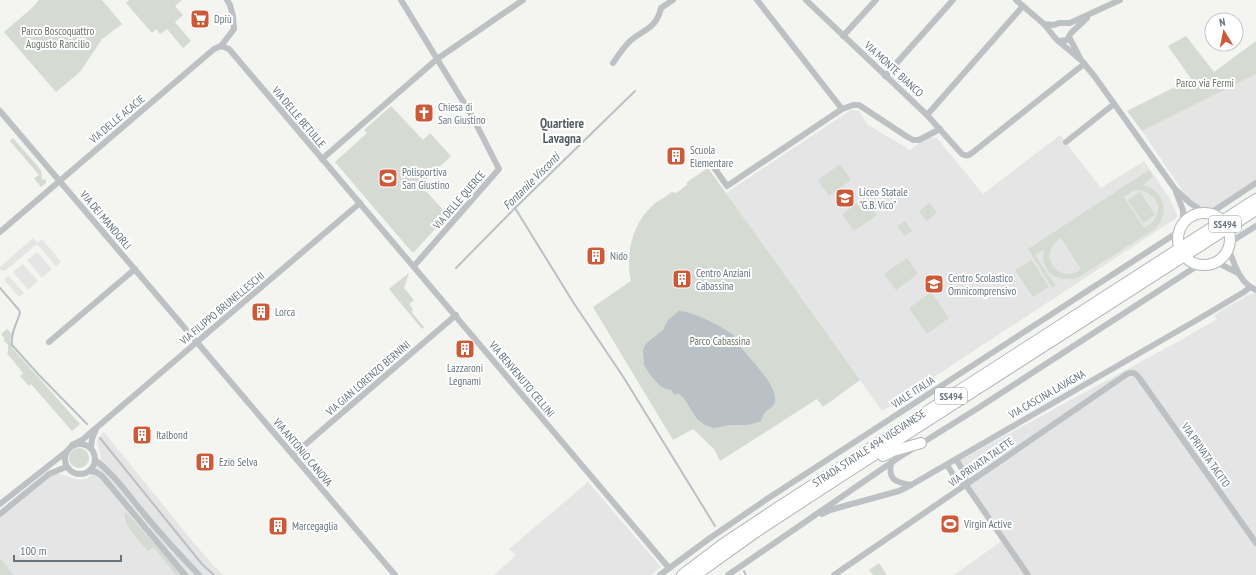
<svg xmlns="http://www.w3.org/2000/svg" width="1256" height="575" font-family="'PT Sans Narrow',sans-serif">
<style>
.built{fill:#e4e5e4}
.green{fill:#d5dad2;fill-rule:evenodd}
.water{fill:#b9c1c6}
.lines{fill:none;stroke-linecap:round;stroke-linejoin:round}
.stream{stroke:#b9c1c6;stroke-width:2}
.primary-casing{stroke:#b1b5b8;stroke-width:12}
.minor{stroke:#bec1c4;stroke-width:6}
.primary{stroke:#fff;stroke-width:10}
.labels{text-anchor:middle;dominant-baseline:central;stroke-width:4;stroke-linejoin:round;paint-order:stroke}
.shield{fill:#fff;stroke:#959ea5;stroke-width:1}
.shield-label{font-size:10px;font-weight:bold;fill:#67747e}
.poi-label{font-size:11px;fill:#67747e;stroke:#fff;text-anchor:start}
.park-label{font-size:11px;fill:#687665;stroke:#fff}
.street-label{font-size:11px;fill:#67747e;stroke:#fff}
.water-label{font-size:12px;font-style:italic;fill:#63747b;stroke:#fff}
.quarter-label{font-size:13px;font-weight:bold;fill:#535d64;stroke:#fff}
</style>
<rect width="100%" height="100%" fill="#f4f4f1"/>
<g class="built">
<polygon points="1256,74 1256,181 1209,212 1191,203 1142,131"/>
<polygon points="851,110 859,111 868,125 910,150 928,137 937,138 983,194 1060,135 1101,188 1144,161 1169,197 1178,217 882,411 726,193"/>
<polygon points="33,238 38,243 42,239 61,262 56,266 37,244 5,271 4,271 0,269 0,267"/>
<polygon points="37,252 52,269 42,278 27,260"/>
<polygon points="23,264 38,281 28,290 13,272"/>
<polygon points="9,276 24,293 19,297 4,280"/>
<polygon points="1256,293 1256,575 954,575 1006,538 955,463 1181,340 1217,319 1214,315 1248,295"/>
<polygon points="104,432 193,542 212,564 223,575 14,575 0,558 0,516 53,474 60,474 79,480 87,479 101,460 97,439"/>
<polygon points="588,482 661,567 651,575 494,575 516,555 509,549"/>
</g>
<g class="green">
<polygon points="39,0 102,0 122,24 102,39 80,72 56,92 4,32 32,8"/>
<polygon points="129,0 182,0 175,6 183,15 175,22 191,41 183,48 167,29 160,34 156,29 152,33 126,3"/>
<polygon points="1186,36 1214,72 1256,41 1256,74 1142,131 1127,111 1191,79 1168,46"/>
<polygon points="391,106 423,140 430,133 451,156 420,185 448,215 414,252 411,251 335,162 367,133 364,130"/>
<polygon points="13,138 41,170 42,180 46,179 46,183 41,187 34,178 39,175 10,141"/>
<polygon points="840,164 851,180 829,196 818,180"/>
<path d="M708,168L860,380L823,407L817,399L720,461L714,449L693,429L673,440L593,307L631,281C625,256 632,224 652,206C657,201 666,197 672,192L676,193L687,185V182Z"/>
<path d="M1149,170L1153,177L1143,185C1164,191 1170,211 1156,228L1079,277C1062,282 1046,278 1043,258C1043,255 1044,251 1044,249L1035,255L1052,281L1056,285L1052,288L1028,249ZM1137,190C1153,191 1165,206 1154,220C1152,224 1147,226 1144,228L1124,197L1133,191ZM1061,238L1081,269C1059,286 1035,254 1061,238Z"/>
<polygon points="1140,192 1155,215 1143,223 1128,200"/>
<polygon points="864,198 877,215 854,231 842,214"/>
<polygon points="930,203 937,213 926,221 919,211"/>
<polygon points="905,221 912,231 904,236 897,226"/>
<polygon points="907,258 918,274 896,290 884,274"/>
<polygon points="1032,260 1049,287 1033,297 1015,270"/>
<polygon points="409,273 404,288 414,300 409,304 413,309 412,312 413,314 424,327 422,329 389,289"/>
<polygon points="931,292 949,318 927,334 909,308"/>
<polygon points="7,329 11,333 10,341 13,349 80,424 72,431 31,384 29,386 20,376 23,373 7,353 8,352 8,345 3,340 5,339 1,334"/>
<circle cx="79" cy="458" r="10"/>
<path d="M125,511L182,575H176L174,573L154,547L148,551C140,541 121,524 125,511Z"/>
<polygon points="0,558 14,575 0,575"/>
<polygon points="879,563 887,575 873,575 869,570"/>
</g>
<path class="water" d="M679,311C693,311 720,326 732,334C738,339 739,346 744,351C753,362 775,384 775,399C776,406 769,408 765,413C763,415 762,418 761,421L749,425H730L714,428L705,425L697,419L683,397L678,393L675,395L671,390L661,387L651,376L644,365L643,352L644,347L647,343L663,330L668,320Z"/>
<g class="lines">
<g class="stream">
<polyline points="515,208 573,302 624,378 715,526"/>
<polyline points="456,268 515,208 635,91"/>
<path d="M0,288L19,310L20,313C17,323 10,334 12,345L39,375L87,424"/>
<polyline points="100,438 180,537 202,564 214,575"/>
<polyline points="744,571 746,575"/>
</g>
<g class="primary-casing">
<g id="primary">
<circle cx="1204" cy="239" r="26"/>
<polyline points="883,456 893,451 921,443"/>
<polyline points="682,575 723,544 777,508 1256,199"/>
<polyline points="696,575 756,532 837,479 1256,210"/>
</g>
</g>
<g class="minor">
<polyline points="401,0 472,116 499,169 414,266"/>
<polyline points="757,0 842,109"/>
<path d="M806,0L927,115L962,154C966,156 968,156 972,153L1084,64"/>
<polyline points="1016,0 1044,24 1056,39 1082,61 1095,77 1175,189 1190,203 1205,213"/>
<polyline points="1044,24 1054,25 1059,23 1070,23 1120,0"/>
<polyline points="843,36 876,0"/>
<polyline points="1069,37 1080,58"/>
<polyline points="1059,41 1067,40 1071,33 1087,18"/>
<polyline points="221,46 229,49 669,568"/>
<path d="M613,63C618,56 623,48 629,42C643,29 656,30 661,8L673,0"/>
<polyline points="885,76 953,0"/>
<polyline points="0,111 395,575"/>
<polyline points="927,115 1023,6"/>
<polyline points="1066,142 1114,104"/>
<polyline points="322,159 437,59 523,0"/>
<polyline points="711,163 727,186 842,109 853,105 859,105 906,136 913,140 919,140 940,129"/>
<polyline points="1176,192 1183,210 1183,224"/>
<polyline points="1209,214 1256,183"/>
<polyline points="0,232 214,49 221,46 234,29 233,16 230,5 227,0"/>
<polyline points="1229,243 1256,226"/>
<path d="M1228,247C1234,263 1239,283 1256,290"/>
<polyline points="1211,264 1220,264 1238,273"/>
<polyline points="49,342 135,269"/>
<circle cx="80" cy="459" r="15"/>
<polyline points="72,445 82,440 360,203"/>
<polyline points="91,448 92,439 96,429"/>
<polyline points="293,455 456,315"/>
<polyline points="956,459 965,474 966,485"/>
<path d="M95,460C115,475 129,496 145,515C162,536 181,556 199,575"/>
<path d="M891,462C888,480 895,482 911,485"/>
<polyline points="947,465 956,479 966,485 1028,575"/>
<polyline points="90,471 96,472 102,476 185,575"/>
<polyline points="0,504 66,452"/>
<polyline points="0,514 49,474 66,467"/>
<polyline points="822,514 830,510 899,491 911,485 1202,317 1244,292 1250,287"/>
<polyline points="660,575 710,538 770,497 1175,234 1180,230"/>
<polyline points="728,575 898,458 975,410 1200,264"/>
<path d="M834,575L1127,374C1134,371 1136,374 1140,379L1256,543"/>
</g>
<use href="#primary" class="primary"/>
</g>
<defs>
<g id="supermarket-square" transform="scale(1)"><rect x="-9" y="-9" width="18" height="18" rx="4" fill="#cc5a38" stroke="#fff"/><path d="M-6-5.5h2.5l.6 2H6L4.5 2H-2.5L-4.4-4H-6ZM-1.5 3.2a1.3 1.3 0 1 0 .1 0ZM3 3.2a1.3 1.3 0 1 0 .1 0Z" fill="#fff"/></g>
<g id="church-square" transform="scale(1)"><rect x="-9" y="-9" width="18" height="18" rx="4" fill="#cc5a38" stroke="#fff"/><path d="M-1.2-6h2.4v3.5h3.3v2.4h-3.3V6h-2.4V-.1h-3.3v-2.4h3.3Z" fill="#fff"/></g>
<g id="building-square" transform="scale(1)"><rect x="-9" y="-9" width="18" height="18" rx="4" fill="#cc5a38" stroke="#fff"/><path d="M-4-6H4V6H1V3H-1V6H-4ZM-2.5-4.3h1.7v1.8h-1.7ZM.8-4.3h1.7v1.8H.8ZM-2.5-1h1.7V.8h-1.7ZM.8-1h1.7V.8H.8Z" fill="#fff"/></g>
<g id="stadium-square" transform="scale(1)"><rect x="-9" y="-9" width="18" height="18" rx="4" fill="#cc5a38" stroke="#fff"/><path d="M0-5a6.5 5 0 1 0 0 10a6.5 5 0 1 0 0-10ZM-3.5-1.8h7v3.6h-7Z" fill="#fff"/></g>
<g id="school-square" transform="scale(1)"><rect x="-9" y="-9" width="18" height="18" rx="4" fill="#cc5a38" stroke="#fff"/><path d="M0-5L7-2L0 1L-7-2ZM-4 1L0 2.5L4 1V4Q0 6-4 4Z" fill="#fff"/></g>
</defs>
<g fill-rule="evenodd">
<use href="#supermarket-square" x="200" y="19"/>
<use href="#church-square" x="424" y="113"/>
<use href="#building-square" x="676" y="156"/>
<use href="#stadium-square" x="388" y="178"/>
<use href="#school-square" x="845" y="198"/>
<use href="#building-square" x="596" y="256"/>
<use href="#building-square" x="682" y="279"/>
<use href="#school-square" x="934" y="284"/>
<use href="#building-square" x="261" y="312"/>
<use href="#building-square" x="465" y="349"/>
<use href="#building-square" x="142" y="435"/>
<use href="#building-square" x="205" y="462"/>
<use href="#stadium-square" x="950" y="524"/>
<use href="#building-square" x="278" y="526"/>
</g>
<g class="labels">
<g class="shield">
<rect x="1209" y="216" width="32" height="16" rx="3"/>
<rect x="935" y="388" width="32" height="16" rx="3"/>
</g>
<g class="shield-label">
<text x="1225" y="224">SS494</text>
<text x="951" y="396">SS494</text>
</g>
<g class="poi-label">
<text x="214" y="19">Dpiù</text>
<text x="438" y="107">Chiesa di<tspan x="438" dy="13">San Giustino</tspan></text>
<text x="690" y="150">Scuola<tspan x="690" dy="13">Elementare</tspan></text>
<text x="402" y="172">Polisportiva<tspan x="402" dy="13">San Giustino</tspan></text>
<text x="859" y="192">Liceo Statale<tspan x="859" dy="13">"G.B. Vico"</tspan></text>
<text x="610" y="256">Nido</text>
<text x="696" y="273">Centro Anziani<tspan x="696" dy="13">Cabassina</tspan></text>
<text x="948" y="278">Centro Scolastico<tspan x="948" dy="13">Omnicomprensivo</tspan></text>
<text x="275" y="312">Lorca</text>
<text x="465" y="368" text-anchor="middle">Lazzaroni<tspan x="465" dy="13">Legnami</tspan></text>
<text x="156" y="435">Italbond</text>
<text x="219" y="462">Ezio Selva</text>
<text x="964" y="524">Virgin Active</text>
<text x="292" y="526">Marcegaglia</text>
</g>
<g class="park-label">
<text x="58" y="31">Parco Boscoquattro<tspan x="58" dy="13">Augusto Rancilio</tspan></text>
<text x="1205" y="83">Parco via Fermi</text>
<text x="720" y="341">Parco Cabassina</text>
</g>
<g class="street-label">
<text transform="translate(894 69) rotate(43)">VIA MONTE BIANCO</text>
<text transform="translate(299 117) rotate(50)">VIA DELLE BETULLE</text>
<text transform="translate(117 119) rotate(-40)">VIA DELLE ACACIE</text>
<text transform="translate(459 200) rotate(-49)">VIA DELLE QUERCE</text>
<text transform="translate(106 220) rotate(50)">VIA DEI MANDORLI</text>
<text transform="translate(222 308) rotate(-40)">VIA FILIPPO BRUNELLESCHI</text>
<text transform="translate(368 378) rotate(-41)">VIA GIAN LORENZO BERNINI</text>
<text transform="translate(522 379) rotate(50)">VIA BENVENUTO CELLINI</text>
<text transform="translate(913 392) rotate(-33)">VIALE ITALIA</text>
<text transform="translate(1047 394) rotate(-30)">VIA CASCINA LAVAGNA</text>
<text transform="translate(869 448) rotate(-33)">STRADA STATALE 494 VIGEVANESE</text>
<text transform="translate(303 452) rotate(50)">VIA ANTONIO CANOVA</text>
<text transform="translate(1206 455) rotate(55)">VIA PRIVATA TACITO</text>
<text transform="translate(981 462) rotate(-35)">VIA PRIVATA TALETE</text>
</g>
<g class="water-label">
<text transform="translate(531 181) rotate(-45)">Fontanile Visconti</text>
</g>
<g class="quarter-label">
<text x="562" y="123">Quartiere<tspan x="562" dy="15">Lavagna</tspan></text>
</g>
</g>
<g transform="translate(1224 32) rotate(350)"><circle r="19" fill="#ffffff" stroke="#c2c7cb"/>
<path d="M0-3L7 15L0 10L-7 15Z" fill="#cc5a38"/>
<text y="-6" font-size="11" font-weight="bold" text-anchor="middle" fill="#67747e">N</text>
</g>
<path d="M14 555v6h107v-6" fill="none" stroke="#67747e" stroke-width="2"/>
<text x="20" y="555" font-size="12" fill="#67747e" stroke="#ffffff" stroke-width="3" paint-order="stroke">100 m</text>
</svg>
